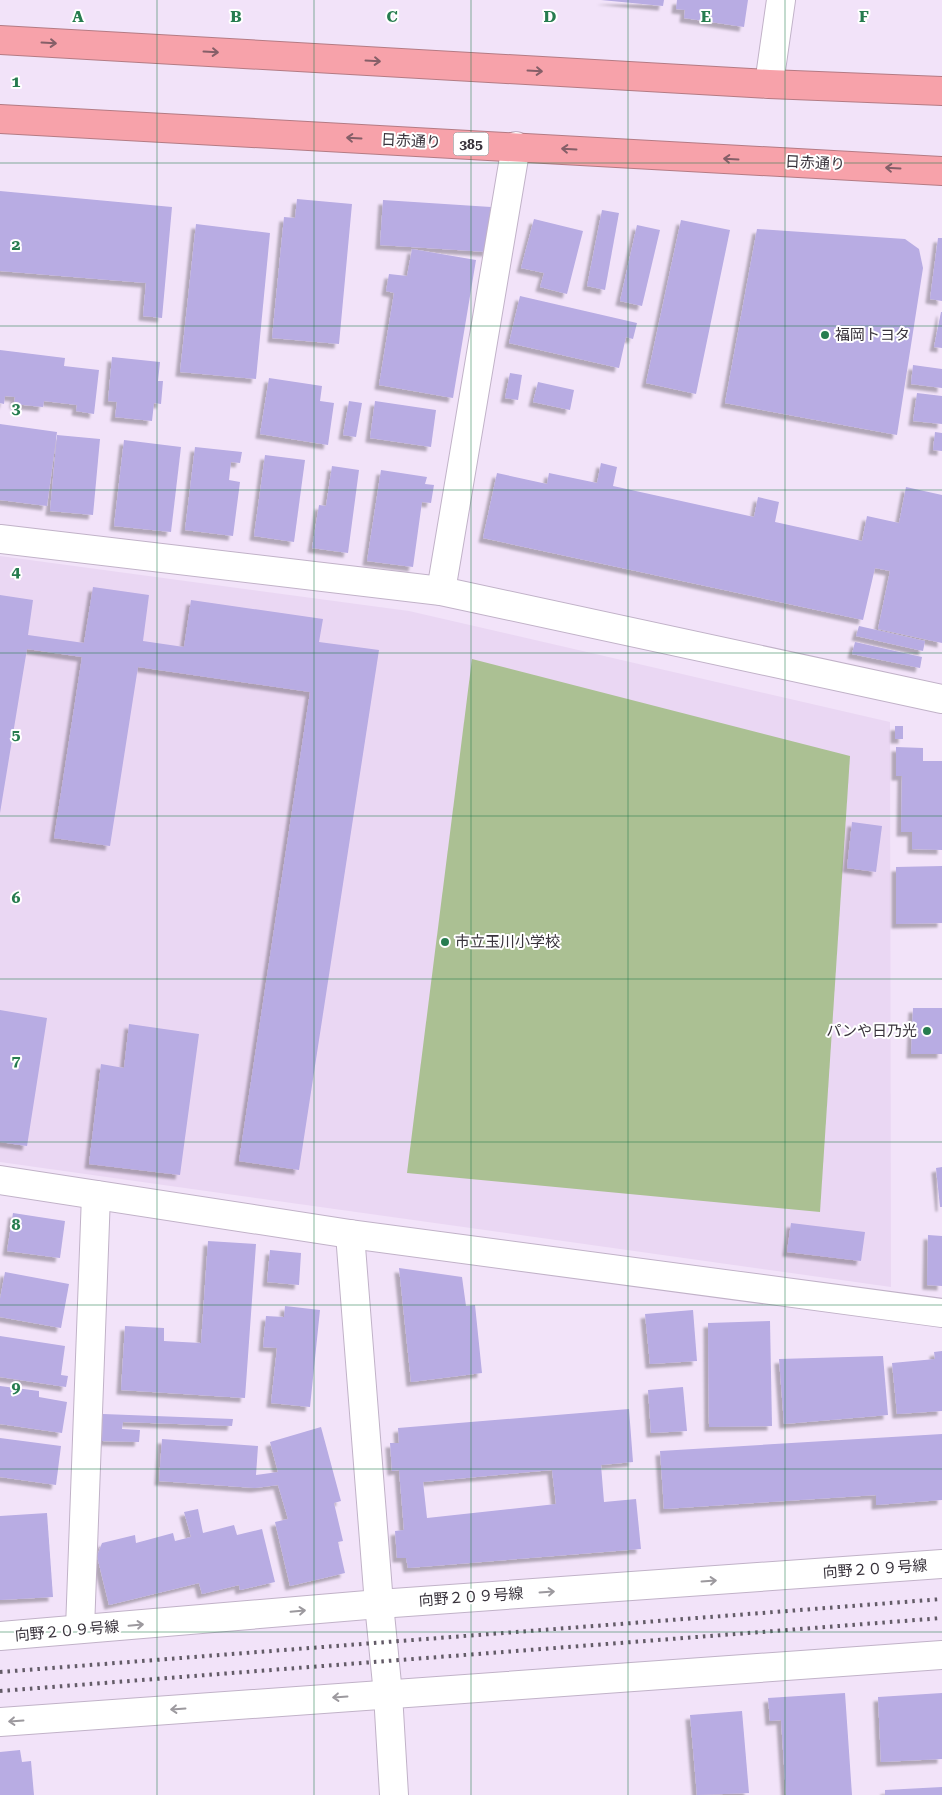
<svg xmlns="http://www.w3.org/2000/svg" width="942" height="1795" font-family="'Roboto Serif','Noto Sans JP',serif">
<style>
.built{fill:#ead7f3}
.green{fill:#abc093}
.building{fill:#b8ace3;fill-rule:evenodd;filter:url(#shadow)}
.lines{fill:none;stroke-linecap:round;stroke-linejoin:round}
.street-casing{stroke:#c1b2c8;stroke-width:30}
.highway-casing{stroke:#b47b84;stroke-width:30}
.street{stroke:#fff;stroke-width:28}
.highway{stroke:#f7a2aa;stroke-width:28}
.rail{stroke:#635b67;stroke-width:4;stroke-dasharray:2.5 5;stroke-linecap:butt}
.oneway{stroke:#855f68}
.oneway2{stroke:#9c999e}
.grid{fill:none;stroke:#267c4f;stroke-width:1;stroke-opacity:0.55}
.poi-dot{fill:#267c4f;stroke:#fff;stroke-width:2}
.labels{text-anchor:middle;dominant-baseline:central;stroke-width:4;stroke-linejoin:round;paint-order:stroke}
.shield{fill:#fff;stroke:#747076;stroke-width:1}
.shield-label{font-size:14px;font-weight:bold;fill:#39333c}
.street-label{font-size:15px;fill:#39333c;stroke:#fff}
.poi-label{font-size:15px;fill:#39333c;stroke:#fff;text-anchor:start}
.grid-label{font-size:16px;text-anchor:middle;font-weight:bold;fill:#267c4f;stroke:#fff;stroke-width:4;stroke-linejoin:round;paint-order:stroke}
</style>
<defs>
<filter id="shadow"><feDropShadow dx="-4.5" dy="4.5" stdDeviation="1" flood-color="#0004"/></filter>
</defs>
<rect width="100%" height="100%" fill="#f2e3f9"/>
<polygon class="built" points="0,556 409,611 890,722 891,1287 0,1162"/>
<polygon class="green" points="472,659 850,756 820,1212 407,1173"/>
<g class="building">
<polygon points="601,0 664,0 663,6"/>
<polygon points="677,0 748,0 744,27 684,18 685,10 676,9"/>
<polygon points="0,191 172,207 162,318 143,316 146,283 0,271"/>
<polygon points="297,199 352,204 339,344 272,338 284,217 295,218"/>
<polygon points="383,200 491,207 488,252 380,245"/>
<polygon points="602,210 619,213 605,290 587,286"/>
<polygon points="534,219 583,231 567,294 540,287 544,273 521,268"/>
<polygon points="681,220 730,230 696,394 646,383"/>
<polygon points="196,224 270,233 256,379 180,372"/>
<polygon points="637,225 660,230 642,306 620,301"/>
<polygon points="757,229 905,239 919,249 923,268 897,435 725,403"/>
<polygon points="938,238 942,238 942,301 930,299"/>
<polygon points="412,249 476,260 453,398 379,385 394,293 386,291 389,274 407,276"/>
<polygon points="520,296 637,323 633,339 626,337 619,368 509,343"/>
<polygon points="941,312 942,312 942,348 934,347"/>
<polygon points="0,350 65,358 64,366 99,370 94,414 76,411 77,405 44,401 43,407 14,404 15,397 5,396 4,404 0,403"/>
<polygon points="112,357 160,362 158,381 163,381 161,404 154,403 152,421 115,417 117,402 108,401"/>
<polygon points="913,365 942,369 942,388 911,384"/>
<polygon points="510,373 522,375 518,400 505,398"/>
<polygon points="269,378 322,386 320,401 334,403 328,445 260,434"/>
<polygon points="538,382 574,390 570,410 533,402"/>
<polygon points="917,393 942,396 942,424 913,421"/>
<polygon points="349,401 362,403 356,437 343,435"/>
<polygon points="375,401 436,410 431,447 370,438"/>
<polygon points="0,424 57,432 47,506 0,500"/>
<polygon points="935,432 942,433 942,451 933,450"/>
<polygon points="57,435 100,439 93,515 50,511"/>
<polygon points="124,440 181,447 171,532 114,526"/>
<polygon points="195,447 242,452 240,463 231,462 229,480 240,482 233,536 185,530"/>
<polygon points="265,455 305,460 294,542 254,536"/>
<polygon points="601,463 617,467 613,486 754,517 758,497 779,502 775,522 862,541 867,516 899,523 906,487 942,495 942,643 878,629 890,571 875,568 863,620 483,538 497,473 547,484 549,473 597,483"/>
<polygon points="332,466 359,470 348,553 312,548 319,505 326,506"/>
<polygon points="381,470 427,477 425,484 434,485 431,503 422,502 413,567 367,561"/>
<polygon points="93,587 149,595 143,641 184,647 191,600 323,619 319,642 379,650 299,1170 239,1161 310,692 138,667 110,846 54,838 82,657 27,649 0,813 0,595 33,600 28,635 84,643"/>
<polygon points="859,626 925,641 923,651 856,636"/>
<polygon points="855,642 922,657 920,668 852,654"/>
<rect x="895" y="726" width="8" height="13"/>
<polygon points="896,747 923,748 923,761 942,761 942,850 912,849 912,832 901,832 902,776 896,776"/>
<polygon points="852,822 882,826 876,872 847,868"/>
<polygon points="942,866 942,923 896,924 896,867"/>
<polygon points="913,1008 942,1008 942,1054 911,1054"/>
<polygon points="0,1010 47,1018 27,1146 0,1142"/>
<polygon points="129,1024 199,1034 180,1175 89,1164 101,1064 124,1068"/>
<polygon points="942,1167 942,1207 940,1207 936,1168"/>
<polygon points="13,1213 65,1221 60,1258 7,1251"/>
<polygon points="791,1223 865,1232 861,1261 787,1252"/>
<polygon points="928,1235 942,1236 942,1286 927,1285"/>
<polygon points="208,1241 256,1244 245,1398 121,1390 125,1326 164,1328 164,1341 201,1343"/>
<polygon points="270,1250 301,1253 299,1285 267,1282"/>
<polygon points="399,1268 462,1277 466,1306 475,1305 482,1373 411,1382"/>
<polygon points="5,1272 69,1284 61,1328 0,1317 0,1299"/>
<polygon points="285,1306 320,1310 310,1407 271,1403 277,1348 263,1347 266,1316 284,1317"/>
<polygon points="693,1310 697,1361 650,1364 645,1314"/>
<polygon points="770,1321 772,1426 709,1427 708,1323"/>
<polygon points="0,1336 65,1346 61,1375 68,1376 66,1387 0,1377"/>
<polygon points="942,1351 942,1411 897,1414 892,1363 935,1359 934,1352"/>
<polygon points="883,1356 888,1415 784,1424 779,1359"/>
<polygon points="0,1386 39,1391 39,1397 67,1402 62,1433 0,1424"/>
<polygon points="683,1387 687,1431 651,1433 648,1390"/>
<path d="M629,1409L633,1462L601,1465L604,1502L636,1499L641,1549L408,1568L406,1558H397L395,1531L404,1530L399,1470L392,1471L390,1443H399L398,1428ZM552,1470L556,1504L427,1518L423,1482Z"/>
<polygon points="103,1414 233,1419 232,1426 123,1422 122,1429 140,1430 139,1442 102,1441"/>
<polygon points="321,1427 341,1501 334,1503 343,1541 338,1542 345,1573 290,1586 275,1522 288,1519 278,1485 255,1488 159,1481 162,1439 258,1446 256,1475 278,1472 270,1442"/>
<polygon points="942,1434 942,1500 876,1505 876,1495 664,1509 660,1451"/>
<polygon points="0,1438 61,1446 56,1485 0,1477"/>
<polygon points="198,1509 203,1533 234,1525 237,1535 262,1529 275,1582 240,1590 239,1585 202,1594 199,1583 109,1605 97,1556 102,1543 135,1535 136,1543 173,1533 175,1541 191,1537 184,1512"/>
<polygon points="47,1513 53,1597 0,1600 0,1516"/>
<polygon points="845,1693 852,1795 786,1795 781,1720 770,1721 768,1698"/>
<polygon points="942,1693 942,1759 881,1762 878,1697"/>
<polygon points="742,1711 749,1793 697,1795 690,1715"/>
<polygon points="20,1750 22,1762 31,1761 34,1795 0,1795 0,1752"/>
<polygon points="942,1787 942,1795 885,1795 885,1790"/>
</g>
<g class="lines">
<g class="street-casing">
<g id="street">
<polyline points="769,84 781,0"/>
<polyline points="0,539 441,591 942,699"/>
<polyline points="441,591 516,146"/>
<polyline points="0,1180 350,1234 942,1313"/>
<polyline points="350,1234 379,1604 388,1694 394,1795"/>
<polyline points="80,1629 96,1195"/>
<polyline points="0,1636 379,1604 942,1564"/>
<polyline points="0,1722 942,1655"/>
</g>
</g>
<g class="highway-casing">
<g id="highway">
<polyline points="0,40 769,84 942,91"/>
<polyline points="0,119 942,171"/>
</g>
</g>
<use href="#street" class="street"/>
<use href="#highway" class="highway"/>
<g class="rail">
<polyline points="0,1672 942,1599"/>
<polyline points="0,1691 942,1618"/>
</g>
</g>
<defs><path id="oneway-shaft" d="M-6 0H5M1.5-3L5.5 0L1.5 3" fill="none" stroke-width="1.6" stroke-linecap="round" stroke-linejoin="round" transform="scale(1.25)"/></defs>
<g class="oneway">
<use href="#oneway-shaft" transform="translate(49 43) rotate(3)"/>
<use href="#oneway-shaft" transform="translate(211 52) rotate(3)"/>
<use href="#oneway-shaft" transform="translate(373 61) rotate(3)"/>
<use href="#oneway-shaft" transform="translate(535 71) rotate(3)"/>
<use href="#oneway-shaft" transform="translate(354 138) rotate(-177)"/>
<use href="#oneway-shaft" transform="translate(569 149) rotate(-177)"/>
<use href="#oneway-shaft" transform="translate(731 159) rotate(-177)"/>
<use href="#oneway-shaft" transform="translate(893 168) rotate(-177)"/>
</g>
<g class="oneway2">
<use href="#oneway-shaft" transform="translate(709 1581) rotate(-4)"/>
<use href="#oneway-shaft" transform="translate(547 1592) rotate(-4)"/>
<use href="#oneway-shaft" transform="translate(298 1611) rotate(-5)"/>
<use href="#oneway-shaft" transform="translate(136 1625) rotate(-5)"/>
<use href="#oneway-shaft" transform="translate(340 1697) rotate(176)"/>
<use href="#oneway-shaft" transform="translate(178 1709) rotate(176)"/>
<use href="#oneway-shaft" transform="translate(16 1721) rotate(176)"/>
</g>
<path class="grid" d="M157,0V1795M314,0V1795M471,0V1795M628,0V1795M785,0V1795M0,163H942M0,326H942M0,490H942M0,653H942M0,816H942M0,979H942M0,1142H942M0,1305H942M0,1469H942M0,1632H942"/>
<g class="poi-dot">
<circle cx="825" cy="335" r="5"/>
<circle cx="445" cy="942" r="5"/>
<circle cx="927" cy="1031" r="5"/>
</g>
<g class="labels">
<rect class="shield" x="453.5" y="132.5" width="35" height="23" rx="4"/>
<g class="shield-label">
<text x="471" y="144">385</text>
</g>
<g class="street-label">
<text transform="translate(411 141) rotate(3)">日赤通り</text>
<text transform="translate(815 163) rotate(3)">日赤通り</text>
<text transform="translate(875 1569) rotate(-4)">向野２０９号線</text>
<text transform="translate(471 1597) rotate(-4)">向野２０９号線</text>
<text transform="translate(67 1631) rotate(-5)">向野２０９号線</text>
</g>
<g class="poi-label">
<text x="835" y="335">福岡トヨタ</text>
<text x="455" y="942">市立玉川小学校</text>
<text x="917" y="1031" text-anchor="end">パンや日乃光</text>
</g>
</g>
<g class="grid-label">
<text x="78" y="22">A</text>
<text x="236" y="22">B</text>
<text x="392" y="22">C</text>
<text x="550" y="22">D</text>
<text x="706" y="22">E</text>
<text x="864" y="22">F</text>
<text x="16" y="87">1</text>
<text x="16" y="250">2</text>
<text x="16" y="414">3</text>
<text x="16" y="577">4</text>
<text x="16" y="740">5</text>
<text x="16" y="903">6</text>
<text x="16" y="1066">7</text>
<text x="16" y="1230">8</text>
<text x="16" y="1393">9</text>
</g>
</svg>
